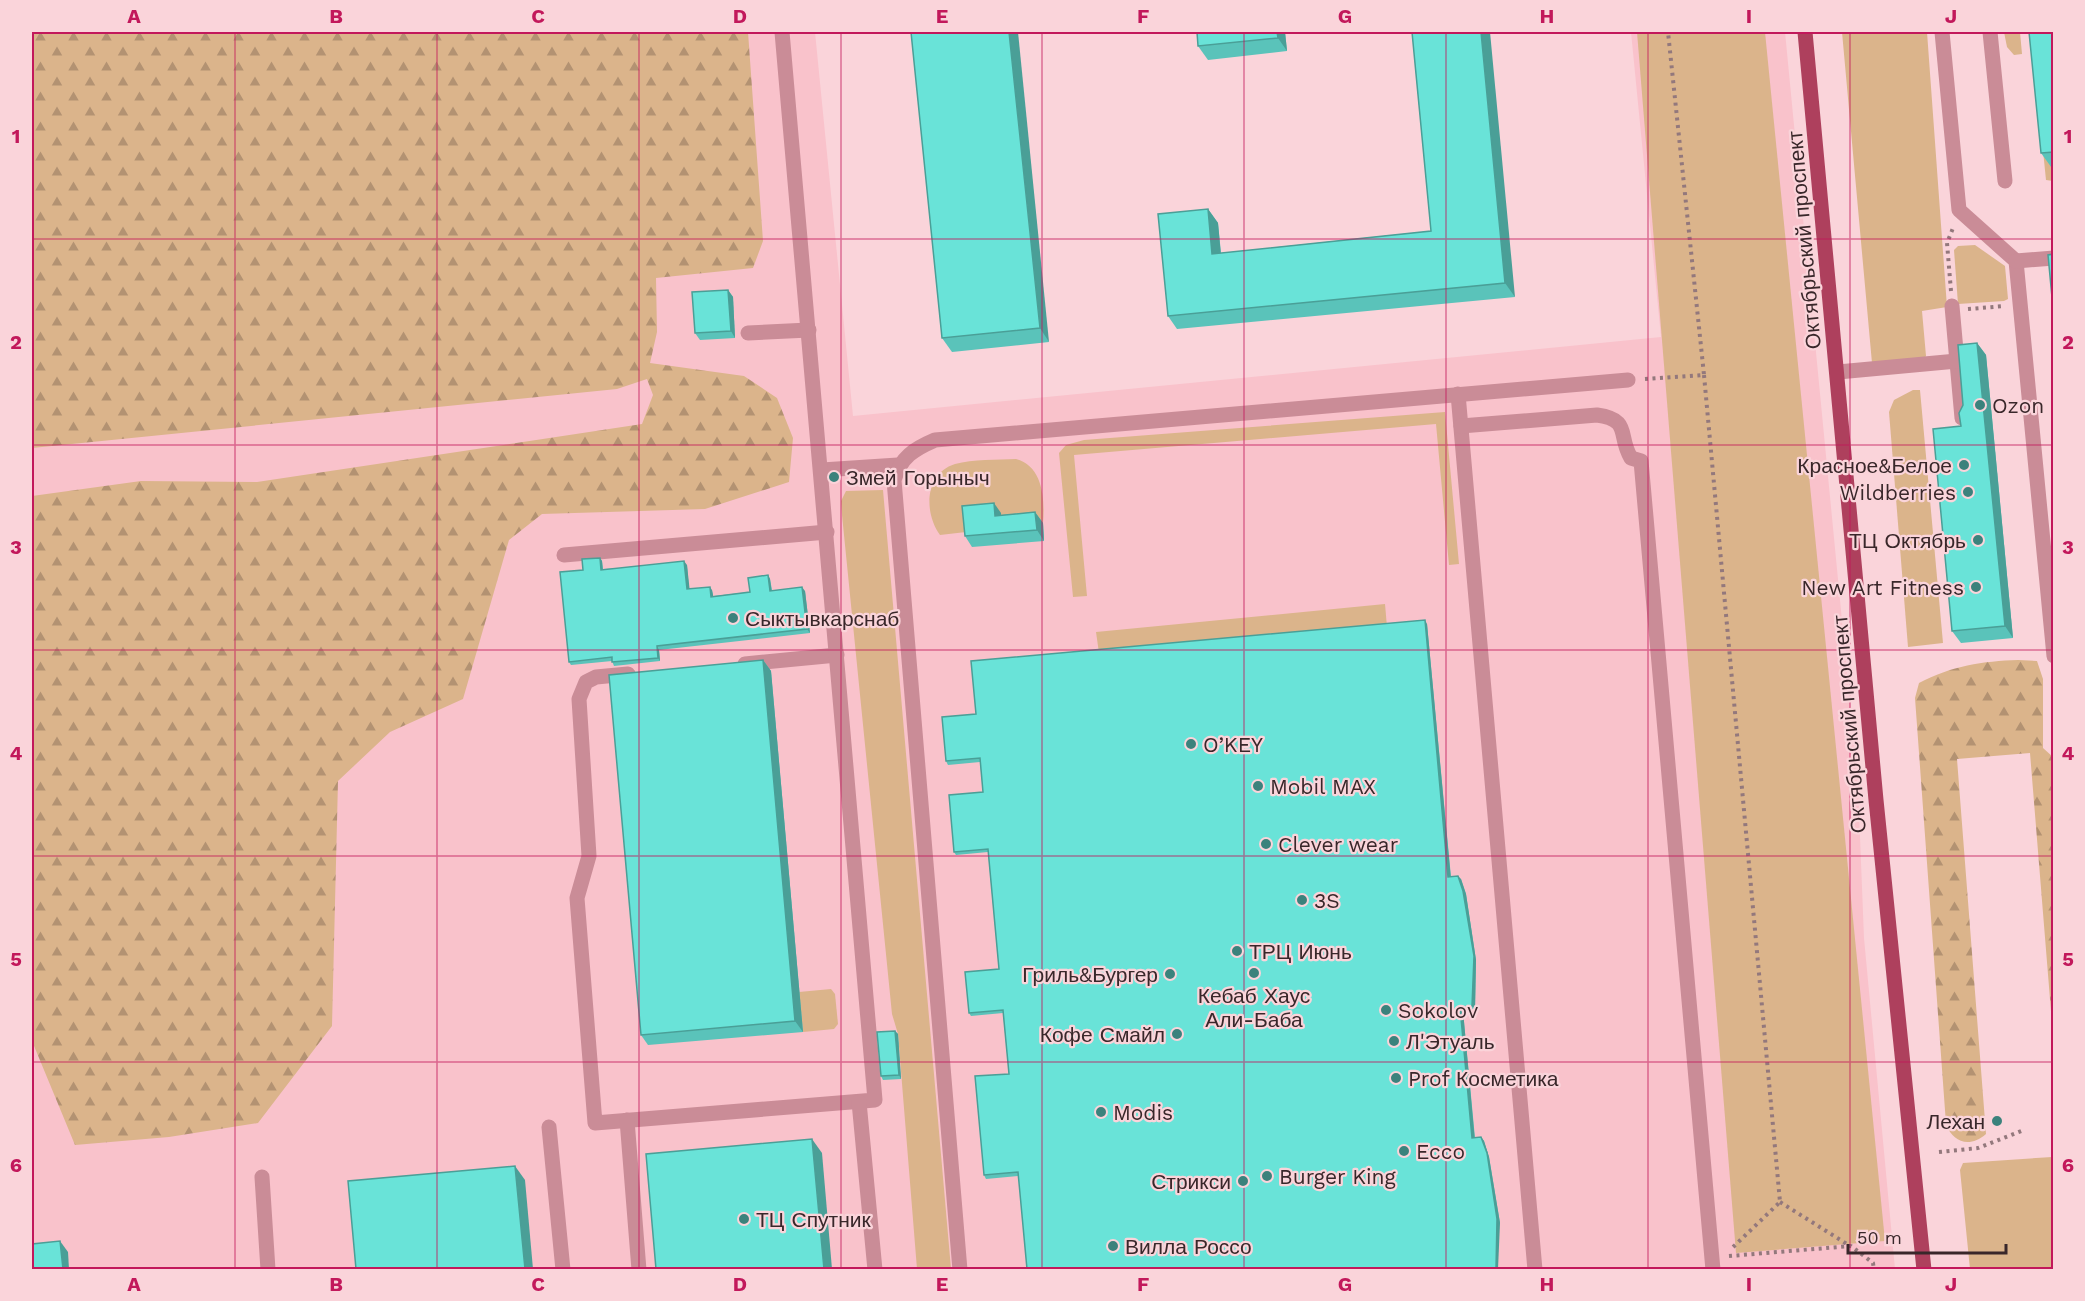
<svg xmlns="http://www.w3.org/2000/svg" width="2085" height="1301" font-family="'Work Sans',sans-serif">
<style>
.built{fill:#f9c2cb}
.grass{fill:#dbb48b}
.forest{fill:url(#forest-firs)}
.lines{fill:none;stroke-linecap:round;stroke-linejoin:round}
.path{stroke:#93787c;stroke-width:4;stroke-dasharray:3 4.5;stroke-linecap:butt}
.minor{stroke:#ca8c97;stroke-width:15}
.major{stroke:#ae405d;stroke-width:15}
.wall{fill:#5ac3ba}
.shaded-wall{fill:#4a9f97}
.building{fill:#69e3d8;stroke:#4a9f97;stroke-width:1.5}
.grid{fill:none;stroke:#c2185b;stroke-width:1.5;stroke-opacity:0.55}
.poi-dot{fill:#3b827c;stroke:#fad4da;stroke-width:2}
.labels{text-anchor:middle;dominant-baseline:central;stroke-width:4.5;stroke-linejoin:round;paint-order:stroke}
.street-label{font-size:21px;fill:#39272a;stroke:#fad4da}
.poi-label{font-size:21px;fill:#39272a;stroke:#fad4da;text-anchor:start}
.neatline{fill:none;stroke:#c2185b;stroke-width:2}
.grid-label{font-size:20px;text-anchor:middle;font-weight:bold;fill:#c2185b}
</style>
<defs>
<pattern id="forest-firs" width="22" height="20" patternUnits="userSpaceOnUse" patternTransform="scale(1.5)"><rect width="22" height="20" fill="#dbb48b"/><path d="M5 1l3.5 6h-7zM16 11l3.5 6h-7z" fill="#b39272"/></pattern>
</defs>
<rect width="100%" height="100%" fill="#fad4da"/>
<polygon class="built" points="32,32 815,32 853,416 1661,337 1631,32 1785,32 1858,786 1864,938 1895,1269 32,1269"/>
<g class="grass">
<polygon points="1637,32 1765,32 1885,1241 1736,1253"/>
<polygon points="1842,32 1927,32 1947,307 1922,311 1926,356 1924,359 1872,363"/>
<polygon points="2004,32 2020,32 2022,54 2014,55 2007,47"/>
<polygon points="2041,131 2053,131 2053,181 2046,180"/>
<polygon points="1975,245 2005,266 2008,299 2004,301 1958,304 1954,250 1958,246"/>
<polygon points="1913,390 1920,390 1943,643 1908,647 1889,412 1894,400"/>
<polygon points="1445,412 1459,564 1449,565 1436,424 1074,455 1087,596 1073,597 1059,453 1066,445 1084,440"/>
<path d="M1016,459C1043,466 1045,499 1043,523L940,535C924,513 924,474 955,464C973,459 997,460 1016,459Z"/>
<polygon points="883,490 951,1269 917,1269 898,1034 892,1014 842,515 841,501 846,491"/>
<polygon points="1385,604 1387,627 1099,653 1096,632"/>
<polygon points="831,989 835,994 838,1024 834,1029 803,1032 799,992"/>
<polygon points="2053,1154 2053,1269 1970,1269 1960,1170 1963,1163 2052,1157"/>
</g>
<g class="forest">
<polygon points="32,32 748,32 763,241 753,268 656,278 657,332 650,363 744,376 777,398 793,438 789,482 705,509 542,514 509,540 463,699 390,732 338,781 332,1026 258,1123 169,1137 75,1145 32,1041 32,496 141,481 257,482 642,424 653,395 647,379 617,389 32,448"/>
<path d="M2018,660L2037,661L2043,679V748L2053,757V1036L2030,753L1957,759L1986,1134C1970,1148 1953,1143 1946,1124L1915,698L1919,683C1951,666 1983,661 2018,660Z"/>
</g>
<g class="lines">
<g class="path">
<polyline points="1951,291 1947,243 1953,228"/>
<polyline points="1968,309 2005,306"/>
<polyline points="1704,375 1780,1202 1730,1250"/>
<polyline points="1645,379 1704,375 1668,32"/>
<polyline points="1939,1152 1978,1148 2024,1130"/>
<polyline points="1780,1202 1850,1246"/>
<polyline points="1729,1256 1851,1246 1873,1263 1874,1270"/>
</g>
<g class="minor">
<polyline points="1942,32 1959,210 2016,261 2054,656"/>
<polyline points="1990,32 2005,181"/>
<polyline points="2016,261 2054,258"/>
<polyline points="1952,306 1962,418"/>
<polyline points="748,333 809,330"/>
<polyline points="1838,372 1957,361"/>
<polyline points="1458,394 1535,1270"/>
<path d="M1461,426L1597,415C1632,420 1617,435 1631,458L1641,461L1713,1270"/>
<polyline points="822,470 898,465"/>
<polyline points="564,555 827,532"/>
<polyline points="745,664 837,655"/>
<polyline points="628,674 596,677 586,682 579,699 589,856 577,898 595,1123 875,1100 782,32"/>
<polyline points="859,1102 875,1270"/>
<polyline points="627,1120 639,1270"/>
<polyline points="549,1127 563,1270"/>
<polyline points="262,1177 268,1270"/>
<path d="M960,1270L894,480C901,457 914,449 935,440L1628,380"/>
</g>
<polyline class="major" points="1805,32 1876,800 1924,1270"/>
</g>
<g class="wall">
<polygon points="911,32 1049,342 952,352 942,338"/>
<polygon points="1285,32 1287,51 1208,60 1198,46"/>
<polygon points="1412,32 1515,297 1177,329 1168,316 1208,209 1218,223 1221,253 1431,231"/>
<polygon points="2054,32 2054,171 2041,153"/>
<polygon points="728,290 733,297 735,338 700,340 695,333"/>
<polygon points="1977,343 1986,355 2013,638 1961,643 1952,631 1961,426 1963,405"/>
<polygon points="1035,512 1043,523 1044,541 972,547 965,536 1001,513 1001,515"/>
<polygon points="600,558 602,561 603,569 687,565 689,589 712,590 713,596 750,592 768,575 770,579 772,590 805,591 810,633 659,650 660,661 614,666 612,661 571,665 569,662 583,570"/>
<polygon points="1427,624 1451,877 1461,879 1466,894 1476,960 1475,1009 1463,1011 1475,1138 1481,1137 1484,1141 1489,1157 1500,1223 1018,1176 986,1179 984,1175 1009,1074 1003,1013 971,1016 969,1013 999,969 988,852 956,855 954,852 983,792 980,762 948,765 946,761 976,714"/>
<polygon points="763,660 771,671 803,1032 648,1045 641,1035"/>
<polygon points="895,1031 898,1034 901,1079 883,1080 881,1076"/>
</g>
<g class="shaded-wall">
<polygon points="1009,32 1018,32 1049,342 1040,328"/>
<polygon points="1277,32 1285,32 1287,51 1278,38"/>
<polygon points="1481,32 1490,32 1515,297 1505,283"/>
<polygon points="1208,209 1218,223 1222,267 1212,254"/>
<polygon points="728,290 733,297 735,338 731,331"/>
<polygon points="1977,343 1986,355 2013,638 2005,626"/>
<polygon points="994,503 1001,513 1002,526 995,516"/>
<polygon points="1035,512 1043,523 1044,541 1037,530"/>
<polygon points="600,558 602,561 603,573 601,570"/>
<polygon points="684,561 687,565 690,593 687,589"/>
<polygon points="768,575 770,579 772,594 770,591"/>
<polygon points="710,587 712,590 714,600 711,597"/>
<polygon points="802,587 805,591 810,633 807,629"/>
<polygon points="1425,620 1427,624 1451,880 1448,877"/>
<polygon points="657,646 659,650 660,661 658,658"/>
<polygon points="763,660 771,671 803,1032 795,1021"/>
<polygon points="1458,876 1461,879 1466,894 1476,960 1475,1009 1472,1006"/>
<polygon points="1460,1007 1463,1011 1475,1142 1472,1138"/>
<polygon points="895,1031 898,1034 901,1079 899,1075"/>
<polygon points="1481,1137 1484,1141 1489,1157 1500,1223 1498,1269 1496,1269"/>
<polygon points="812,1139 822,1153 832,1269 824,1269"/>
<polygon points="515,1166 525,1180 533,1269 525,1269"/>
<polygon points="60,1241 68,1252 69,1269 63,1269"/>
</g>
<g class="building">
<polygon points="911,32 1009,32 1040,328 942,338"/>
<polygon points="1197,32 1277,32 1278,38 1198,46"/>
<polygon points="1412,32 1481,32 1505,283 1168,316 1158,214 1208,209 1212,254 1431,231"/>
<polygon points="2029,32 2054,32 2054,152 2041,153"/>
<polygon points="2054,254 2054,319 2048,255"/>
<polygon points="728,290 731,331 695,333 692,292"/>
<polygon points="1977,343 2005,626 1952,631 1933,429 1961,426 1959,413 1963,405 1958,345"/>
<polygon points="994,503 995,516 1035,512 1037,530 965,536 962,506"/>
<polygon points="600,558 601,570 684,561 687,589 710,587 711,597 750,592 748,578 768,575 770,591 802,587 807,629 657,646 658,658 612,662 612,657 569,662 560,572 583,570 582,559"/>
<polygon points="1425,620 1448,877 1458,876 1463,891 1474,956 1472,1006 1460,1007 1472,1138 1481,1137 1487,1153 1497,1219 1496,1269 1027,1269 1018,1172 984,1175 975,1076 1009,1074 1003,1010 969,1013 965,972 999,969 988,849 954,852 949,795 983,792 980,758 946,761 942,717 976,714 971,661"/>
<polygon points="763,660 795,1021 641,1035 609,675"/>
<polygon points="895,1031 899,1075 881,1076 877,1032"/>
<polygon points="812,1139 824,1269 656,1269 646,1154"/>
<polygon points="515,1166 525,1269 356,1269 348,1181"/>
<polygon points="60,1241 63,1269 32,1269 32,1244"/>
</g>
<path class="grid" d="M235,32V1270M437,32V1270M639,32V1270M841,32V1270M1042,32V1270M1244,32V1270M1446,32V1270M1648,32V1270M1850,32V1270M32,239H2054M32,445H2054M32,650H2054M32,856H2054M32,1062H2054"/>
<g class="poi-dot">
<circle cx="1980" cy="405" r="6"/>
<circle cx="1964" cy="465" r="6"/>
<circle cx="834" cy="477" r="6"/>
<circle cx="1968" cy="492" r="6"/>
<circle cx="1978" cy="540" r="6"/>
<circle cx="1976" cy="587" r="6"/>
<circle cx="733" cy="618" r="6"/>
<circle cx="1191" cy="744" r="6"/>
<circle cx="1258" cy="786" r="6"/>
<circle cx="1266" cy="844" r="6"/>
<circle cx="1302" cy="900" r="6"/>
<circle cx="1237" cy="951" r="6"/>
<circle cx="1254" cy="973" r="6"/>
<circle cx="1170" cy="974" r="6"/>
<circle cx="1386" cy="1010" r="6"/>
<circle cx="1177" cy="1034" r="6"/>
<circle cx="1394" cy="1041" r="6"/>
<circle cx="1396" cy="1078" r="6"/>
<circle cx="1101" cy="1112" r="6"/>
<circle cx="1997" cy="1121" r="6"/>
<circle cx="1404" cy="1151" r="6"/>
<circle cx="1267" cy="1176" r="6"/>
<circle cx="1243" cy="1181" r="6"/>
<circle cx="744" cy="1219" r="6"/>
<circle cx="1113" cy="1246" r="6"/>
</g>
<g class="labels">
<g class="street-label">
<text transform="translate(1804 240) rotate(-95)">Октябрьский проспект</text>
<text transform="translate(1849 724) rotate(-95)">Октябрьский проспект</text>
</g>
<g class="poi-label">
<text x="1992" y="405">Ozon</text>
<text x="1952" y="465" text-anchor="end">Красное&amp;Белое</text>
<text x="846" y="477">Змей Горыныч</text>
<text x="1956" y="492" text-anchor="end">Wildberries</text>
<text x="1966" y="540" text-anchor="end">ТЦ Октябрь</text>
<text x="1964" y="587" text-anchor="end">New Art Fitness</text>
<text x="745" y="618">Сыктывкарснаб</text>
<text x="1203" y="744">O’KEY</text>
<text x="1270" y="786">Mobil MAX</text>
<text x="1278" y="844">Clever wear</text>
<text x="1314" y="900">3S</text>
<text x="1249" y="951">ТРЦ Июнь</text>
<text x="1158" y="974" text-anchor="end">Гриль&amp;Бургер</text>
<text x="1254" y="995" text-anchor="middle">Кебаб Хаус<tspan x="1254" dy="24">Али-Баба</tspan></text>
<text x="1398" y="1010">Sokolov</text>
<text x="1165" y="1034" text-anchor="end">Кофе Смайл</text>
<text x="1406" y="1041">Л'Этуаль</text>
<text x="1408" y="1078">Prof Косметика</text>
<text x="1113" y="1112">Modis</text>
<text x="1985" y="1121" text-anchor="end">Лехан</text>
<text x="1416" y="1151">Ecco</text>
<text x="1279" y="1176">Burger King</text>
<text x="1231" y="1181" text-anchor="end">Стрикси</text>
<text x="756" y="1219">ТЦ Спутник</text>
<text x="1125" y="1246">Вилла Россо</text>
</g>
</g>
<rect width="2085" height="1301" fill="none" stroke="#fad4da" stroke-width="66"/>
<path d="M1848 1244v9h158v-9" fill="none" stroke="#39272a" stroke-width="3"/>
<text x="1857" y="1244" font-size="18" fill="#39272a" stroke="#fad4da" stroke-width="4.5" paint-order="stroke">50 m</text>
<rect x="33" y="33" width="2019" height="1235" class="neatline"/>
<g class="grid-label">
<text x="134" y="23">A</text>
<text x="336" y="23">B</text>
<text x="538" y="23">C</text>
<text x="740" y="23">D</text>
<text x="942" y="23">E</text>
<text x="1143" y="23">F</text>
<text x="1345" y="23">G</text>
<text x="1547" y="23">H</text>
<text x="1749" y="23">I</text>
<text x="1951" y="23">J</text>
<text x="16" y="143">1</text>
<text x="2068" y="143">1</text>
<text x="16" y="349">2</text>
<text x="2068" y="349">2</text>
<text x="16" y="554">3</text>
<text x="2068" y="554">3</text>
<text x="16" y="760">4</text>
<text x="2068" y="760">4</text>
<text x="16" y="966">5</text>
<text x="2068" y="966">5</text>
<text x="16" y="1172">6</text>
<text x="2068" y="1172">6</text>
<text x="134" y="1291">A</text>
<text x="336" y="1291">B</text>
<text x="538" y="1291">C</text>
<text x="740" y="1291">D</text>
<text x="942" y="1291">E</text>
<text x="1143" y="1291">F</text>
<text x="1345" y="1291">G</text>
<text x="1547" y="1291">H</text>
<text x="1749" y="1291">I</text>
<text x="1951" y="1291">J</text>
</g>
</svg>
